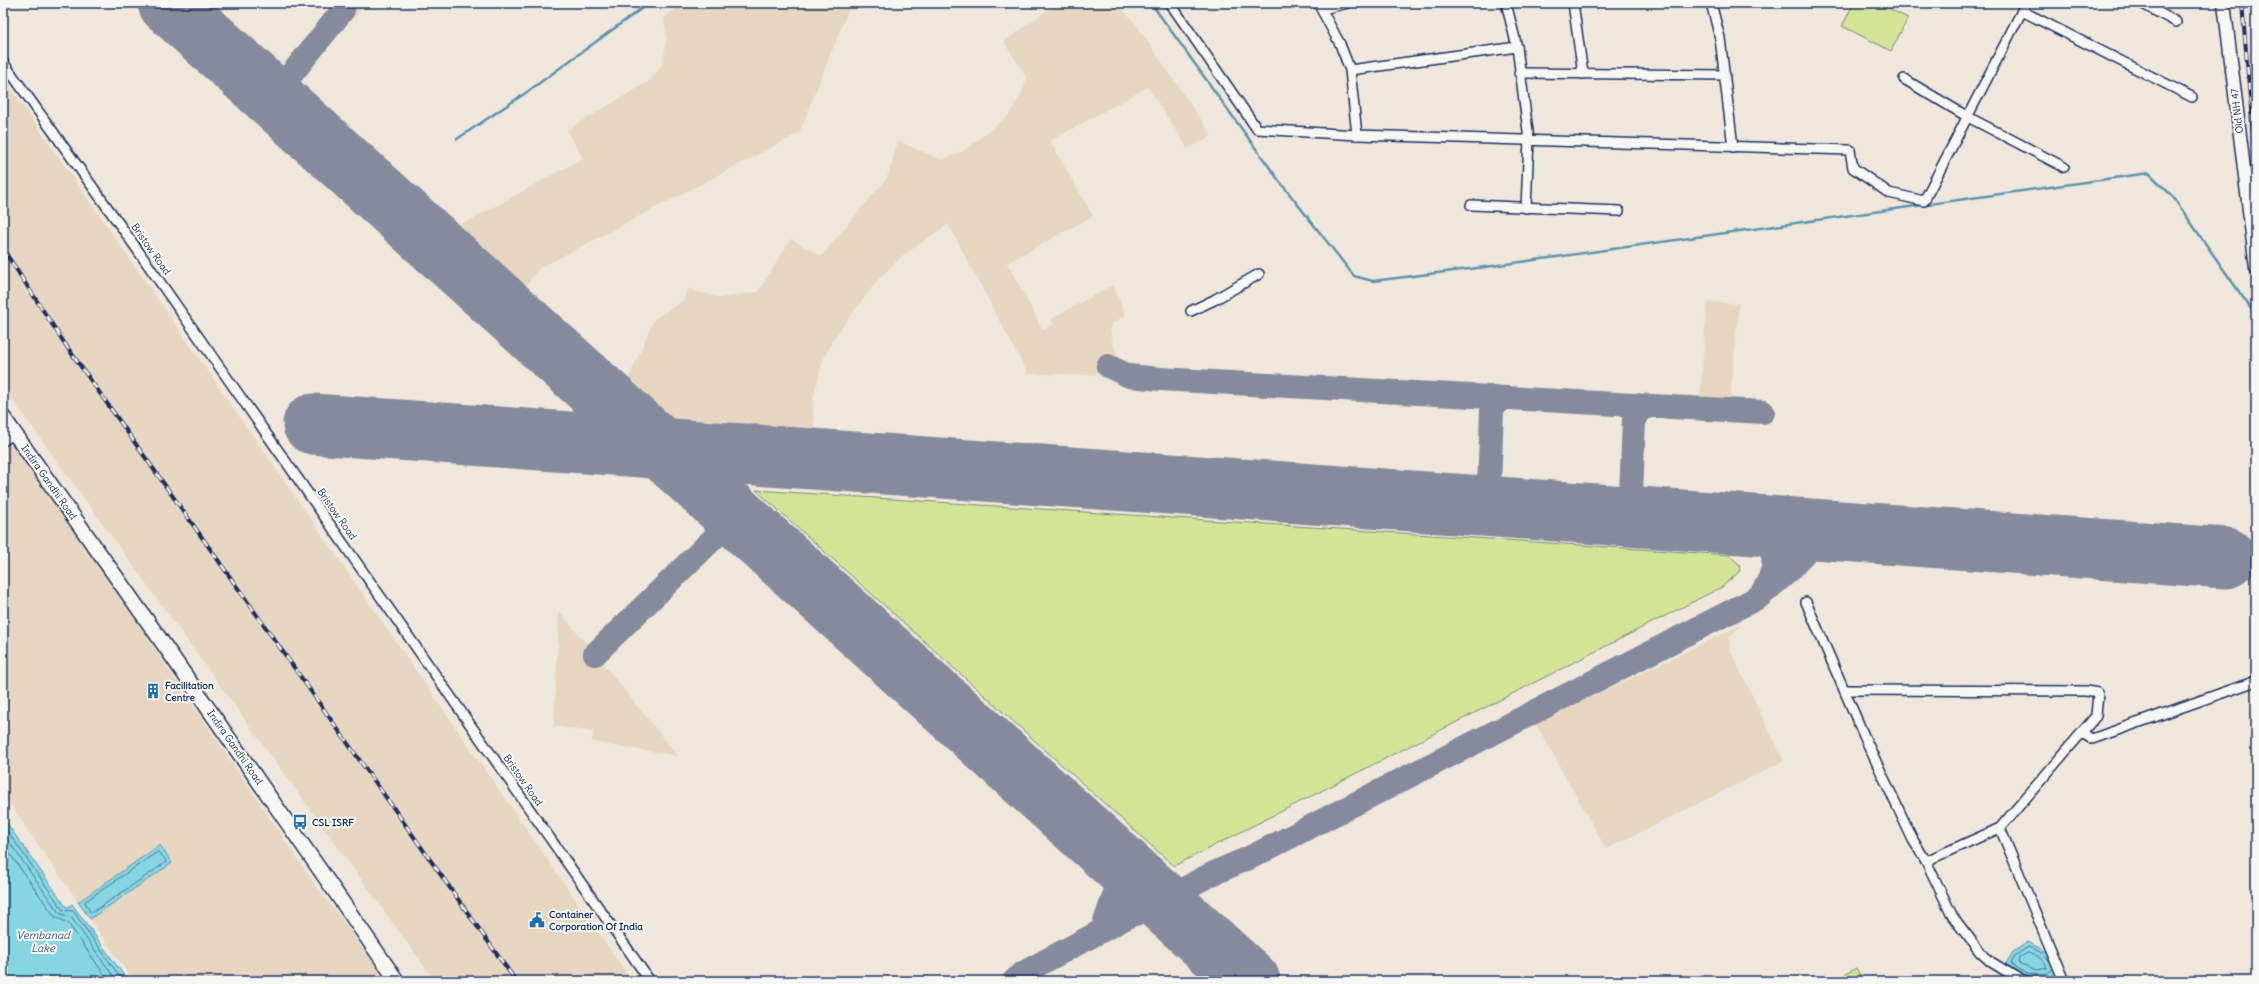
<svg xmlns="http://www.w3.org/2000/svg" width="2259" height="984" font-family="Delius,sans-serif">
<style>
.built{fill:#e6d5c1}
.green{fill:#d3e497;stroke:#778a7a}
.water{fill:#86d6e2;stroke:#5b93ad}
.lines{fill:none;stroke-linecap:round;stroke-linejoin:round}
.shore{stroke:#467293;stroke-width:1}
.stream{stroke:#5b93ad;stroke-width:2.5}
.taxiway{stroke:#858b9d;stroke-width:24}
.runway{stroke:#858b9d;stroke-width:61}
.minor-casing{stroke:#1b2f5e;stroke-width:12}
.major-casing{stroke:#1b2f5e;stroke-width:15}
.highway-casing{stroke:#1b2f5e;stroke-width:17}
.minor{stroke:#f6f6f2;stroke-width:9}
.major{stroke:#f6f6f2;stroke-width:12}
.highway{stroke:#f6f6f2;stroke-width:14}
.rail-casing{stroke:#1b2f5e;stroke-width:4}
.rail{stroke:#f6f6f2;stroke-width:2.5;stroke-dasharray:8;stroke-linecap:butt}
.labels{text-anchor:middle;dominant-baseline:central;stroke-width:4;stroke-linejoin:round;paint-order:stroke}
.street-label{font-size:10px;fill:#1b2f5e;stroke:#f6f6f2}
.poi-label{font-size:10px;font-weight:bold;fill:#1b2f5e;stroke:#f6f6f2;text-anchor:start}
.water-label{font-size:11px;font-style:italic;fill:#36597f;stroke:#f6f6f2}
</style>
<rect width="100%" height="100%" fill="#efe7dc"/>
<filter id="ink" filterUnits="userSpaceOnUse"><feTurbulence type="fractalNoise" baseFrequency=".025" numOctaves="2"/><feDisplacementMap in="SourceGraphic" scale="8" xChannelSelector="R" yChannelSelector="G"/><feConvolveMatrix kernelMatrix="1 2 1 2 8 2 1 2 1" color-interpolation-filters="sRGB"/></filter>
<g filter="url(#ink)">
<g class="built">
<polygon points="334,3 367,3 353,19"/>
<polygon points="684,3 851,3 799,133 538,269 524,289 453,226 469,221 583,158 567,130 648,82 663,64 667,37 664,18"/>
<polygon points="1057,3 1116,3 1135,23 1212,136 1188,149 1148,87 1050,141 1093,216 1007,263 1043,330 1054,324 1051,319 1113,285 1126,316 1113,323 1110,330 1113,344 1119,357 1095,375 1028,374 948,224 902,256 877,281 836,335 823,360 813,400 814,434 673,424 628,380 654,319 683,301 689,289 720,298 758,292 791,239 821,256 887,178 898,141 942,160 965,150 1009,115 1021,95 1027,78 1004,42"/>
<polygon points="3,77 632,981 435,981 3,387"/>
<polygon points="1707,302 1739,304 1730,400 1700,396"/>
<polygon points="3,425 316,886 389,981 133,981 3,794"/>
<polygon points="559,611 595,654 678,756 592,742 593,732 554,726"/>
<polygon points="1741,625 1729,638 1730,650 1784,761 1606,849 1536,724"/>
</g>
<g class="green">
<polygon points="1854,3 1877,3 1908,18 1891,51 1842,26"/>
<polygon points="756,490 1729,555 1739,564 1740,571 1722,587 1174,866"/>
<polygon points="1856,968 1863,980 1862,981 1834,981"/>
</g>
<g class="water">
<polygon points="3,818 67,908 72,904 128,981 3,981"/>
<polygon points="160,845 172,863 90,919 78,902"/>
<path d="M2028,942C2042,949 2052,954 2058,969L2050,978C2031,980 2020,975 2005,965L2013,952Z"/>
</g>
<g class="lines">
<g class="shore">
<polyline points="3,825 63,910 73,911 123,981"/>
<polyline points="3,833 59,913 71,917 117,981"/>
<polyline points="3,844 55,917 68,923 109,981"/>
<polygon points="158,852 166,860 165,863 93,912 90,912 85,902"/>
<path d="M2028,953C2035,955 2046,959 2047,968L2037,970L2018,963L2019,958Z"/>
<path d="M2049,960L2042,953L2028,947L2016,955L2011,963C2020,974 2035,976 2048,974L2053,968"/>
</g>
<g class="stream">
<polyline points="1151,3 1280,182 1354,276 1373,281 1485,267 2149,173 2173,197 2256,316"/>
<polyline points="457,139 527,92 649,3"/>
</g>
<g class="taxiway">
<polyline points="282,105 279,96 282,86 343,10"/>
<polyline points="1108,366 1129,376 1160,379 1763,412"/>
<polyline points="715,497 721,519 717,535"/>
<polyline points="1502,507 1492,498 1489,487 1492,410 1498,401 1506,398"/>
<polyline points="1643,517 1634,507 1631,495 1634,419 1640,410 1651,406"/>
<path d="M1726,523C1765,537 1790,550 1761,594"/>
<path d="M595,654L717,535C729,527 741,526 754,532"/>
<path d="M1145,887C1161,893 1172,894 1188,887"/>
<path d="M1181,920C1178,915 1173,909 1174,903C1177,885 1237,864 1253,856L1759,597L1790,570L1811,545L1819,538L1834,535L1864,532"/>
<polyline points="1102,930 1124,868"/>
<polyline points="1014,981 1021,974 1131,915 1152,910 1162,911 1181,920"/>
</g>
<g class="runway">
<polyline points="168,3 1250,981"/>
<polyline points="313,424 2226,558"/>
</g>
<g class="minor-casing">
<g id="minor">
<polyline points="1170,3 1257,129 1357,135 1850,150 1853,168 1889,193 1924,201 2026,3"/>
<polyline points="1318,3 1340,44 1350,70 1357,135"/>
<polyline points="1506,3 1517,47 1529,139 1526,208"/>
<polyline points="1573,3 1583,74"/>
<polyline points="1711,3 1720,38 1733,147"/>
<polyline points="2141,3 2176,22"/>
<polyline points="1322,9 1348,3"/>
<polyline points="2022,11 2192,97"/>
<polyline points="3,62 120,225 650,981"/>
<polyline points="1350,70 1517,47"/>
<polyline points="1519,73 1725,75"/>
<polyline points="1904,79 1968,117 2064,167"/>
<polyline points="1471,205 1619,211"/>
<polyline points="1191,311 1214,300 1259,274"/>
<polyline points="3,441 14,433"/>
<polyline points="1806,602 1864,736 1913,840 1926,861 1953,917 1980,952 1991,962 2019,979 2027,981"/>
<polyline points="1846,690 2086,691 2098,693 2096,716 2000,828 1926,861"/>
<polyline points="2082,733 2092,739 2256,681"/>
<polyline points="2000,828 2064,981"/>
</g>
</g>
<g class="major-casing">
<polyline id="major" points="2224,3 2256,268"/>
</g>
<g class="highway-casing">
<polyline id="highway" points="3,417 160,639 397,981"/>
</g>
<use href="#minor" class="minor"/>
<use href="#major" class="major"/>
<use href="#highway" class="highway"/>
<g class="rail-casing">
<g id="rail">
<polyline points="2242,3 2256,169"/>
<polyline points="3,249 65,344 516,981"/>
</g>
</g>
<use href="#rail" class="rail"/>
</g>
</g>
<defs>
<g id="building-bare" transform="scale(1.2)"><path d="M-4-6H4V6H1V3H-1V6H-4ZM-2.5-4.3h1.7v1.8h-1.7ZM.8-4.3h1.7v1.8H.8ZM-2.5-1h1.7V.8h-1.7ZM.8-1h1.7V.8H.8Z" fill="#1f6fb2" stroke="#f6f6f2" stroke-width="2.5" paint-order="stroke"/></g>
<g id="bus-bare" transform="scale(1.2)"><path d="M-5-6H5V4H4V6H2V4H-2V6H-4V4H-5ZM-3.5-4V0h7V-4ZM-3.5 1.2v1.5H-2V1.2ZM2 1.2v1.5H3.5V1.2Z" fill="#1f6fb2" stroke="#f6f6f2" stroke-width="2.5" paint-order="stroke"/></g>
<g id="civic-bare" transform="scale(1.2)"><path d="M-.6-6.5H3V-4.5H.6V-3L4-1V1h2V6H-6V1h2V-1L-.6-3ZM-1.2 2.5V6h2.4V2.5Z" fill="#1f6fb2" stroke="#f6f6f2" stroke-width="2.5" paint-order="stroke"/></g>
</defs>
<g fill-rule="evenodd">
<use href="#building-bare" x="153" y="691"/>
<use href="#bus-bare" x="300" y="822"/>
<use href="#civic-bare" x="537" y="920"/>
</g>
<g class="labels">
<g class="street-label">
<text transform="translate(2237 111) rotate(-97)">Old NH 47</text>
<text transform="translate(151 249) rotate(55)">Bristow Road</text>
<text transform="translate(49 482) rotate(55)">Indira Gandhi Road</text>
<text transform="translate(337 514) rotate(55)">Bristow Road</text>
<text transform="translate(235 747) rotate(55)">Indira Gandhi Road</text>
<text transform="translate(523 780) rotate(55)">Bristow Road</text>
</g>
<g class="poi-label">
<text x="165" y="685">Facilitation<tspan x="165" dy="12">Centre</tspan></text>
<text x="312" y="822">CSL ISRF</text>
<text x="549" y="914">Container<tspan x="549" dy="12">Corporation Of India</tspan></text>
</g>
<g class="water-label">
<text x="43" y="935">Vembanad<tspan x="43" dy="13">Lake</tspan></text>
</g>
</g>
<rect width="2259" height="984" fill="none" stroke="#f6f6f2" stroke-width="16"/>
<rect x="8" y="8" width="2243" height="968" fill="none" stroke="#1b2f5e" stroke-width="1.5" filter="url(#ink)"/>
</svg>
